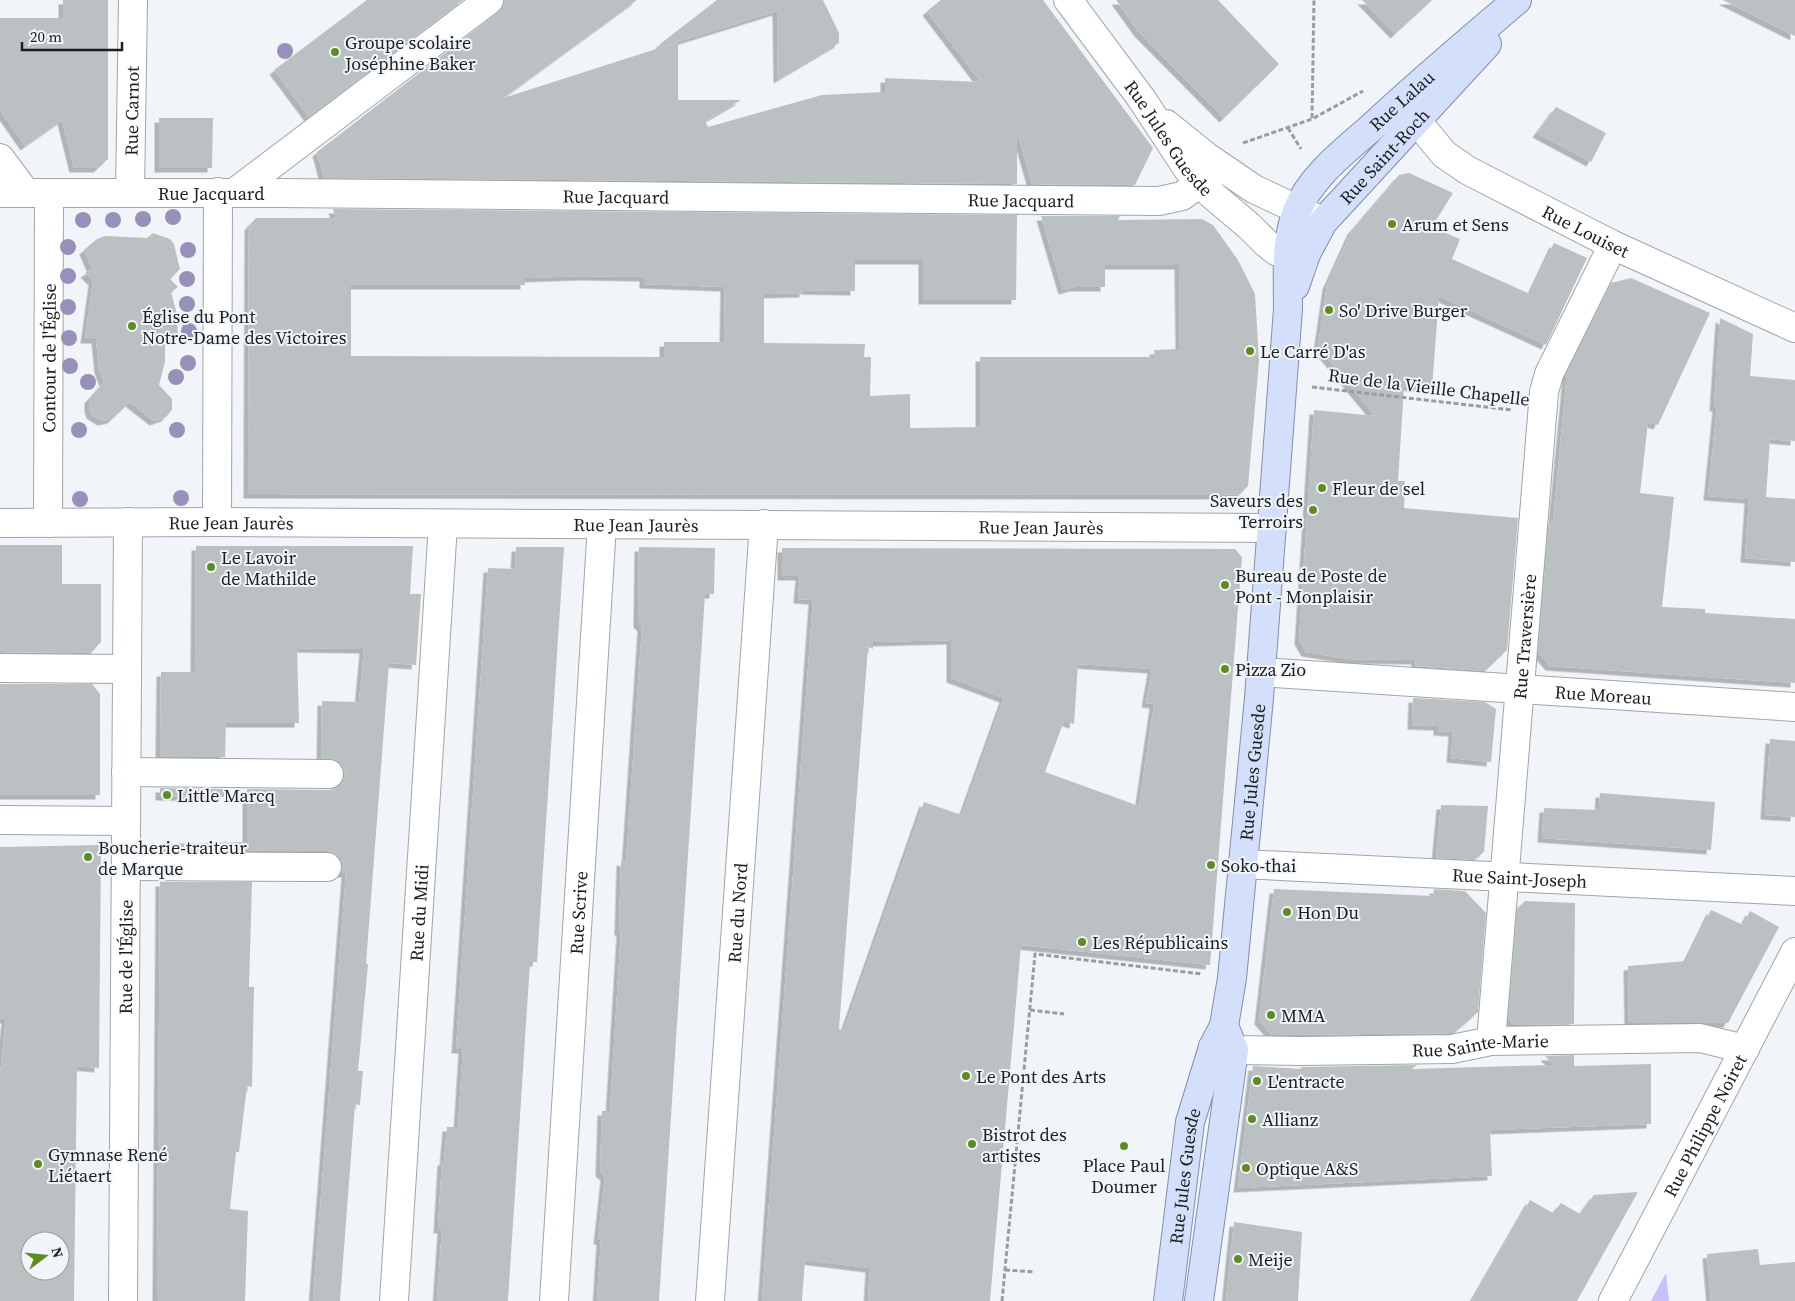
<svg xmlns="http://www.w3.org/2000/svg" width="1795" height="1301" font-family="'Source Serif 4',serif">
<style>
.green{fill:#c7c0fa}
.building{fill:#bbc1c3;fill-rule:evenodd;filter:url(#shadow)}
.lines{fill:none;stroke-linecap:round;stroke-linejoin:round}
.minor-casing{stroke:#a1a5a8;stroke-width:30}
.major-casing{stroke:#818eac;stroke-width:30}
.path{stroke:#9a9da0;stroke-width:3;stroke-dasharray:5 2.5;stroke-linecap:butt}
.minor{stroke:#fff;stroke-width:28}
.major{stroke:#d4e0fb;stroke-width:28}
.tree{fill:#9791ba}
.poi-dot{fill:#5f8c1f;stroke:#f1f5f9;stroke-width:2}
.labels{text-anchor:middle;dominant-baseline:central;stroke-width:4;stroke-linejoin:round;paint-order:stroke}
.poi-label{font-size:18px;fill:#1b1d1e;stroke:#f1f5f9;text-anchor:start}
.street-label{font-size:18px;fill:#1b1d1e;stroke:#f1f5f9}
</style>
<defs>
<filter id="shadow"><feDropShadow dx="-4.5" dy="4.5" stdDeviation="0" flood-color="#0004"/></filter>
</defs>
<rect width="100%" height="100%" fill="#f1f5f9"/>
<polygon class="green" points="1666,1273 1669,1301 1651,1301"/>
<g class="building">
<polygon points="63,0 108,0 108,159 98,168 74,168 62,120 25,146 0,110 0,18 63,18"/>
<polygon points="367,0 463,0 309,117 274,70"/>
<polygon points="504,0 637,0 503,98 678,42 678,100 741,100 705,121 708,127 822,95 885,92 885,78 981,82 927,11 941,0 1043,0 1153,148 1135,185 1032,184 1017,131 1017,184 324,178 317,152 498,12"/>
<polygon points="717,0 823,0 839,33 839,43 778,79 777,11 661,47 660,44"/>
<polygon points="1116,0 1218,0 1279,64 1224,118 1139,32"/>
<polygon points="1362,0 1432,0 1395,34"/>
<polygon points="1723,0 1795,0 1795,36"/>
<polygon points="1556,107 1606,133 1591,162 1537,133"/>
<polygon points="159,118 213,118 212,168 159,168"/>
<polygon points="1409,173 1453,193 1432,227 1460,239 1452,259 1530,294 1554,243 1587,258 1546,345 1439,296 1432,388 1404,386 1398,481 1405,481 1404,508 1518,518 1507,650 1485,671 1415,666 1416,660 1350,659 1306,652 1299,640 1314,410 1375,416 1318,347 1327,285 1352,230 1399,175"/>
<path d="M333,209L1017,215L1016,300H923V260H855V291L804,290V293L764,294V343L865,344L864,357H871L870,396L910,394V428L980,427V357H1155L1154,350L1180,349L1179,265H1105V287H1074L1063,290L1041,216H1120L1118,220L1202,219L1213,225L1238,260L1255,294L1259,361L1248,486L1240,494L1204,495L248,494L249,226L256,218H336ZM584,276L644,277V284L725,287L724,342H664V357L351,356V285H525V278Z"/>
<polygon points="153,233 170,239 174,244 180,269 170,279 178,287 171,292 177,314 178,340 165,340 165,362 159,385 172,399 172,410 166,417 154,421 130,402 112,419 102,421 91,414 89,407 89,399 104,382 99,369 96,339 85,339 93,281 85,273 92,269 84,250 97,239 105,236 147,238"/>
<polygon points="1631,278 1710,313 1658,425 1648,422 1640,493 1674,497 1662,607 1705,609 1705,613 1795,619 1795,683 1550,666 1538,652 1549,521 1553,521 1567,374 1611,283"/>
<polygon points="1720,318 1753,334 1750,376 1795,380 1795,441 1770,439 1766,497 1795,499 1795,562 1745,558 1749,499 1708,496 1717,407 1714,407"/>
<polygon points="0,545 62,545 62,584 101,584 101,642 91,653 0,652"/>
<polygon points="196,546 413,546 410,594 421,594 416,665 389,663 366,964 368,964 358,1071 363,1071 360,1105 355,1104 340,1301 313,1301 346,873 341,873 343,867 340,859 334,853 328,851 160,851 160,844 247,842 247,789 329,790 337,787 343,782 345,774 343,767 336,760 321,758 322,701 359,702 364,649 297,648 299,723 226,723 225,757 160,757 161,672 195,672"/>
<polygon points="516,547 564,547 537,962 530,962 508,1301 437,1301 442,1229 438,1229 442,1161 444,1161 447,1127 458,1127 463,1049 456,1049 488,568 515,569"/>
<polygon points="639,547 715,548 714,594 705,594 659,1301 597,1301 601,1240 598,1240 605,1176 600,1172 602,1111 610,1111 621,931 619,931 621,861 626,862 642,627 638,623"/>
<path d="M782,548L1235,549L1242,557L1210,965L1021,945L990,1301H868L870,1268L805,1260L802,1301H762L813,600L798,599L800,576H782ZM951,640V678L1004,698L962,815L924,802L844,1030L839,1029L868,647L873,649V642ZM1078,664L1152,669L1146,703L1154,704L1139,806L1045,772L1064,721L1074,724Z"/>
<polygon points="0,684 92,684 100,694 100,795 0,795"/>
<polygon points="1413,698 1485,702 1496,709 1491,762 1451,758 1453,732 1438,731 1438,726 1412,725"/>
<polygon points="1770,739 1795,741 1795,817 1765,815"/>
<polygon points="160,788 225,789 224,797 160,796"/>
<polygon points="1600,793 1715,802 1711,850 1542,838 1544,808 1599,810"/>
<polygon points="1441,805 1488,806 1484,852 1474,860 1436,858"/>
<path d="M101,845L99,1068L77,1066L74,1301H0V1075L6,1019L0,1018V847ZM30,1241H60V1271H30Z"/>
<polygon points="160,882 252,882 249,987 254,987 252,1087 247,1086 239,1152 236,1152 230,1209 248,1211 245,1301 157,1301"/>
<polygon points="1274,889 1433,896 1434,889 1465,891 1486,913 1478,1012 1454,1033 1450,1033 1272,1035 1259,1020"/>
<polygon points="1525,901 1575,903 1574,1024 1515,1025 1508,1019 1517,909"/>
<polygon points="1711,910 1743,925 1750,911 1779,927 1728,1023 1629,1023 1628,966 1686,961"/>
<polygon points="1574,1055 1574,1066 1651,1064 1651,1124 1490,1130 1492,1176 1238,1188 1253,1066 1302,1069 1300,1067 1417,1065 1412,1069 1554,1065 1545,1056"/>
<polygon points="1638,1192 1577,1301 1472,1301 1530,1200 1553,1213 1561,1203 1580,1214 1594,1195"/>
<polygon points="1234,1222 1302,1232 1298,1301 1226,1301"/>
<polygon points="1758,1249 1760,1265 1795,1262 1795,1301 1711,1301 1707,1254"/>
</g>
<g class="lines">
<g class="minor-casing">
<g id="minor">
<path id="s1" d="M1068,0L1141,98L1189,171L1211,194L1249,226L1266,243L1276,251L1303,263"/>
<path id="s2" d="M1401,102L1444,154L1467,170L1613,245L1795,328"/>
<polyline points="1166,124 1207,157 1254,189 1320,220"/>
<polyline points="0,158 26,193"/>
<path id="s3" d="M130,192L133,0"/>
<path id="s4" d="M0,193H277L1159,201L1182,196L1221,168"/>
<polyline points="234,193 489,0"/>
<polyline points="217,522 218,192"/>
<path id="s5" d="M0,523L217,522L1272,528"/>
<path id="s6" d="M48,523L49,193"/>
<polyline points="0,668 127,669"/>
<path id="s7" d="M1260,672L1795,707"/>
<polyline points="126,772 329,774"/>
<polyline points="0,820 126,821"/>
<path id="s8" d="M1242,864L1795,891"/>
<polyline points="126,866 327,867"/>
<path id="s9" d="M1491,1041L1544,392L1549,374L1613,245"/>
<path id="s10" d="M1213,1047L1234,1050L1300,1051L1452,1049L1491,1041L1700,1038L1745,1049"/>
<path id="s11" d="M123,1301L128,522"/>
<path id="s12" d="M394,1301L443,524"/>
<path id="s13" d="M554,1301L602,524"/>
<path id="s14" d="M710,1301L764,524"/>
<path id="s15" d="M1613,1301L1795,952"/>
</g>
</g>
<g class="major-casing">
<g id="major">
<path id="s16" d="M1295,286L1306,254L1323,222L1487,44"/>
<path id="s17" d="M1168,1301L1190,1122L1213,1047L1224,1026L1232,978L1259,698L1288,309C1288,277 1285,242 1297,211C1310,177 1345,151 1372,127C1419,83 1468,42 1517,0"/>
<polyline points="1199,1301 1234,1050 1224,1026"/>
</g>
</g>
<g class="path">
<polyline points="1312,118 1314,0"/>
<polyline points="1288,128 1301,149"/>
<polyline points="1243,143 1312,119 1363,91"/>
<polyline points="1312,387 1512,410"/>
<polyline points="1030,1010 1064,1014"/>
<polyline points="1005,1270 1035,1272"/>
<polyline points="1002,1301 1035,954 1202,974"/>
</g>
<use href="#minor" class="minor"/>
<use href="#major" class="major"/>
</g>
<g class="tree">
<circle cx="285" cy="51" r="8"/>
<circle cx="173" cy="217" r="8"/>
<circle cx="143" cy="219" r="8"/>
<circle cx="83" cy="220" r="8"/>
<circle cx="113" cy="220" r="8"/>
<circle cx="68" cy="247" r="8"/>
<circle cx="188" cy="250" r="8"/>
<circle cx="68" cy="276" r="8"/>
<circle cx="187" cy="279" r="8"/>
<circle cx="187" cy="304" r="8"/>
<circle cx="68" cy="307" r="8"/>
<circle cx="189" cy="331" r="8"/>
<circle cx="69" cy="338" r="8"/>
<circle cx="188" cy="363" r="8"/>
<circle cx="70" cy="366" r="8"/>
<circle cx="176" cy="377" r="8"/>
<circle cx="88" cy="382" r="8"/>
<circle cx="79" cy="430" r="8"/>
<circle cx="177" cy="430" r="8"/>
<circle cx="181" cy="498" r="8"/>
<circle cx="80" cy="499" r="8"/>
</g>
<g class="poi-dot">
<circle cx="335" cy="52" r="5"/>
<circle cx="1392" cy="224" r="5"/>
<circle cx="1329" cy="310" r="5"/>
<circle cx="132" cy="326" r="5"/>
<circle cx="1250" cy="351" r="5"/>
<circle cx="1322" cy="488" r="5"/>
<circle cx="1313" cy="510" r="5"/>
<circle cx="211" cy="567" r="5"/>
<circle cx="1225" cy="585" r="5"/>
<circle cx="1225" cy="669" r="5"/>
<circle cx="167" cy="795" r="5"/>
<circle cx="88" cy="857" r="5"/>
<circle cx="1211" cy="865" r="5"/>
<circle cx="1287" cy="912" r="5"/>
<circle cx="1082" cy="942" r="5"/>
<circle cx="1271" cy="1015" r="5"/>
<circle cx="966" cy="1076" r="5"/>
<circle cx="1257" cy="1081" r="5"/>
<circle cx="1252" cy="1119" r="5"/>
<circle cx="972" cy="1144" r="5"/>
<circle cx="1124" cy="1146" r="5"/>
<circle cx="38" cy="1164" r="5"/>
<circle cx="1246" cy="1168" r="5"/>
<circle cx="1238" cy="1259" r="5"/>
</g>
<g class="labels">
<g class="poi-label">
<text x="345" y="42">Groupe scolaire<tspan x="345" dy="21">Joséphine Baker</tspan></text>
<text x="1402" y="224">Arum et Sens</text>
<text x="1339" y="310">So' Drive Burger</text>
<text x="142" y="316">Église du Pont<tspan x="142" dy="21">Notre-Dame des Victoires</tspan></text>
<text x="1260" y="351">Le Carré D'as</text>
<text x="1332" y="488">Fleur de sel</text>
<text x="1303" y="500" text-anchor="end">Saveurs des<tspan x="1303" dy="21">Terroirs</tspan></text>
<text x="221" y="557">Le Lavoir<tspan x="221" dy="21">de Mathilde</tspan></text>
<text x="1235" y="575">Bureau de Poste de<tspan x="1235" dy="21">Pont - Monplaisir</tspan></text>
<text x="1235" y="669">Pizza Zio</text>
<text x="177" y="795">Little Marcq</text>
<text x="98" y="847">Boucherie-traiteur<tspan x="98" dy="21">de Marque</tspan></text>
<text x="1221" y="865">Soko-thai</text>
<text x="1297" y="912">Hon Du</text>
<text x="1092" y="942">Les Républicains</text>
<text x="1281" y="1015">MMA</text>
<text x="976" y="1076">Le Pont des Arts</text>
<text x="1267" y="1081">L'entracte</text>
<text x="1262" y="1119">Allianz</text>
<text x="982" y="1134">Bistrot des<tspan x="982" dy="21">artistes</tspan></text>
<text x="48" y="1154">Gymnase René<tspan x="48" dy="21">Liétaert</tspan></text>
<text x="1124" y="1165" text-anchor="middle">Place Paul<tspan x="1124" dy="21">Doumer</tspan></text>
<text x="1256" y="1168">Optique A&amp;S</text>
<text x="1248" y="1259">Meije</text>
</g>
<g class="street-label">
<text stroke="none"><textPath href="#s17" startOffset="1255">Rue Lalau</textPath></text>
<text stroke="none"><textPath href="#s3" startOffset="81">Rue Carnot</textPath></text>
<text stroke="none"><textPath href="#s1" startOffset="171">Rue Jules Guesde</textPath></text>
<text stroke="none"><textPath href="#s16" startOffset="160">Rue Saint-Roch</textPath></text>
<text stroke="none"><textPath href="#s4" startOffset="211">Rue Jacquard</textPath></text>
<text stroke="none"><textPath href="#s4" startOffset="616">Rue Jacquard</textPath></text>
<text stroke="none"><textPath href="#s4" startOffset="1021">Rue Jacquard</textPath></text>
<text stroke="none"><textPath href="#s2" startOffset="229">Rue Louiset</textPath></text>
<text stroke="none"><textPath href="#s6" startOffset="165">Contour de l'Église</textPath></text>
<text transform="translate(1429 387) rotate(7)">Rue de la Vieille Chapelle</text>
<text stroke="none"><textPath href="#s5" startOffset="231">Rue Jean Jaurès</textPath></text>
<text stroke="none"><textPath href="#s5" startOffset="636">Rue Jean Jaurès</textPath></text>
<text stroke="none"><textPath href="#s5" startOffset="1041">Rue Jean Jaurès</textPath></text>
<text stroke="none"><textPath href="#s9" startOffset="406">Rue Traversière</textPath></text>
<text stroke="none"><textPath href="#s7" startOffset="344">Rue Moreau</textPath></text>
<text stroke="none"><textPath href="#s17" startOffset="538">Rue Jules Guesde</textPath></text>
<text stroke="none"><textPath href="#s8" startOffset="278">Rue Saint-Joseph</textPath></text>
<text stroke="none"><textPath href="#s12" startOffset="389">Rue du Midi</textPath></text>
<text stroke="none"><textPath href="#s13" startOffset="389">Rue Scrive</textPath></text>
<text stroke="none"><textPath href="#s14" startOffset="389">Rue du Nord</textPath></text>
<text stroke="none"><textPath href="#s11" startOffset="344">Rue de l'Église</textPath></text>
<text stroke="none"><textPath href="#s10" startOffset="268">Rue Sainte-Marie</textPath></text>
<text stroke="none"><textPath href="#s15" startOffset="198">Rue Philippe Noiret</textPath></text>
<text stroke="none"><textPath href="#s17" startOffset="126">Rue Jules Guesde</textPath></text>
</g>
</g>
<g transform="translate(45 1256) rotate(74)"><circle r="24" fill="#f1f5f9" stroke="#9b9fa1"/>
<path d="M0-4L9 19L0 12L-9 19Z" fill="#5f8c1f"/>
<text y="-8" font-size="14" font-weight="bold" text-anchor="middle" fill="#1b1d1e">N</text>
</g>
<path d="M22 42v8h100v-8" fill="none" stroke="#1b1d1e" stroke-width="2.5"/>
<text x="30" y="42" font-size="15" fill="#1b1d1e" stroke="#f1f5f9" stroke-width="4" paint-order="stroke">20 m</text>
</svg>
